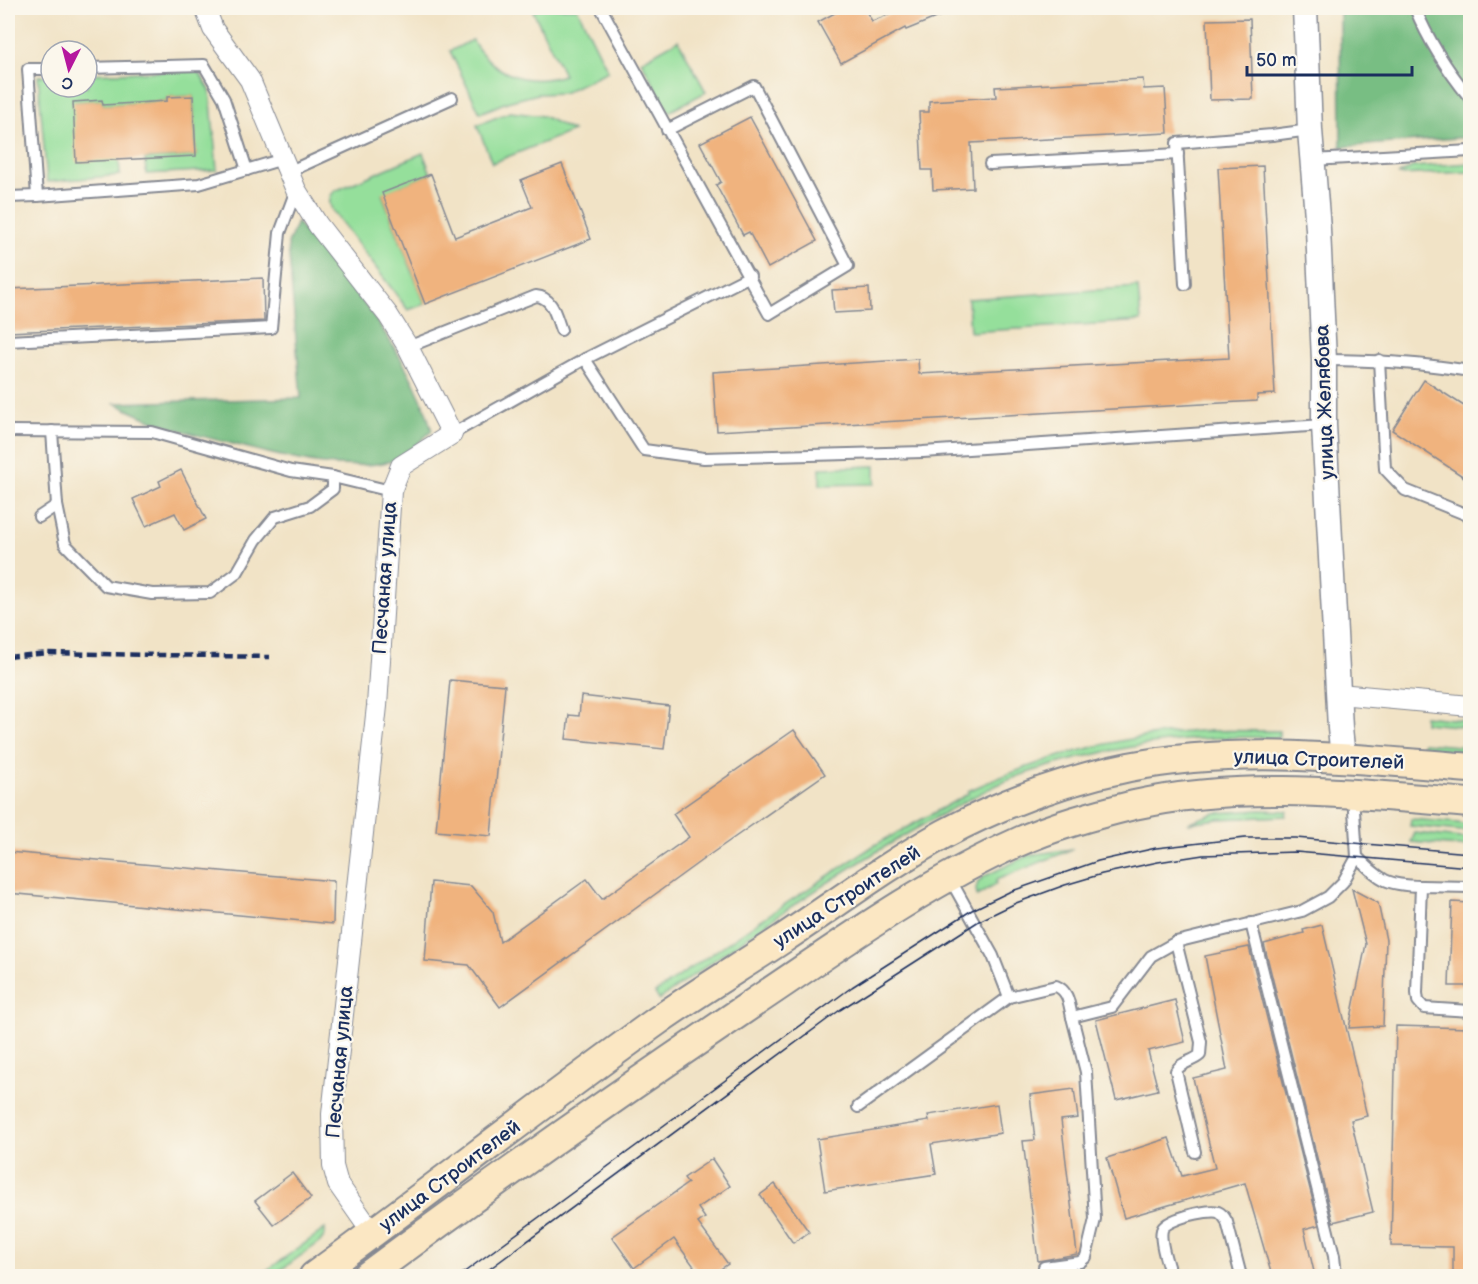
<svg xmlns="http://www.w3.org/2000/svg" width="1478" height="1284" font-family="'Balsamiq Sans',sans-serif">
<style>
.green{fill:#95df9b;stroke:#58877c;stroke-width:1.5}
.forest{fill:#78be83;stroke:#4a7670;stroke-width:1.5}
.building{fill:#f0b37e}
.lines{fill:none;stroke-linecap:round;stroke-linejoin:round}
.service-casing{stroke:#868992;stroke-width:14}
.minor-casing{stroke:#868992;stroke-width:22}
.tertiary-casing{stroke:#868992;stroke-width:27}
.secondary-casing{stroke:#868992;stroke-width:32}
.service{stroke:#fff;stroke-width:10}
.minor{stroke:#fff;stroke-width:20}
.tertiary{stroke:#fff;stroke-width:24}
.secondary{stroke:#fbe7c3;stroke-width:28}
.tram{stroke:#1b2f5e;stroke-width:1.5}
.rail{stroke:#1b2f5e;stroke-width:4.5;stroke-dasharray:9 4.5;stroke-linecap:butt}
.labels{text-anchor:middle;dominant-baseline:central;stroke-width:4.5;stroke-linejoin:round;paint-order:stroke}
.street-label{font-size:20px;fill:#1b2f5e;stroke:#fbf7ec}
</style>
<rect width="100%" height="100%" fill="#fbf7ec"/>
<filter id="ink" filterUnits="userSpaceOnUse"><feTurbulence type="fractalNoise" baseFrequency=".0167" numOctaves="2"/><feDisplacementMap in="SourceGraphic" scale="12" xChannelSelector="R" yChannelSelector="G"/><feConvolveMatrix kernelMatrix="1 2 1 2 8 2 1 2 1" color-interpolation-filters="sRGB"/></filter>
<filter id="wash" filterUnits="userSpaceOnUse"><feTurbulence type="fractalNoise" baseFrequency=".008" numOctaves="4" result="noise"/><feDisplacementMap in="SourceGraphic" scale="24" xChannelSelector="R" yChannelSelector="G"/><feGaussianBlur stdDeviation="1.35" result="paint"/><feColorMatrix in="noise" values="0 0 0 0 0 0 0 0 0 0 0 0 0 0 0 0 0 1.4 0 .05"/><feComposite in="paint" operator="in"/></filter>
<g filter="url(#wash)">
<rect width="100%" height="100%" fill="#f1e3c6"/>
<g class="green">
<path d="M539,8H577L608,71L563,93L538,94L507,102L480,113L450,51L472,40C494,74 525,87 564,75L533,11Z"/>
<polygon points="678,40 706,92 669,112 641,61"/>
<polygon points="198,70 210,90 217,170 146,174 145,159 196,156 193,96 167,97 167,101 103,105 102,100 74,102 119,160 120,175 47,182 38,76 51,75 51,87 87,87 87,74"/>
<polygon points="510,112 543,116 573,131 492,163 477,125"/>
<path d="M423,153L431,174L382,194L425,304L408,310L332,210C329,202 328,197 335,191Z"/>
<polygon points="1470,163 1470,172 1398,175 1412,167"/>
<polygon points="1138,287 1141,321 970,332 968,299"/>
<polygon points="875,466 875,484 820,485 820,468"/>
<polygon points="1424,716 1470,721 1470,727 1424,723"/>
<path d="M1279,731V738C1194,734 1115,745 1033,771C995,783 962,803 928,822C834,874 746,937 659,1000L655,993L761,920L875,845L968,794V791C1037,760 1111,737 1187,732C1217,729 1248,731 1279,731Z"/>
<polygon points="1423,743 1470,747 1470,752 1422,748"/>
<polygon points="1260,810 1287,811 1286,816 1218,819 1188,823 1215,813"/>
<polygon points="1411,819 1458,823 1470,826 1470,832 1410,826"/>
<polygon points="1415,833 1470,839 1470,847 1411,842"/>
<polygon points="1073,849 996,880 996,884 977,896 976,889 978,882 985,876 1029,855"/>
<polygon points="325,1229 325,1235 320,1242 272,1276 259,1276"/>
</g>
<g class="forest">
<polygon points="1340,8 1470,8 1470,137 1341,147"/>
<path d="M297,222C318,251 344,276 365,305C393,343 420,385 432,431C422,439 403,459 392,461C339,474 283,457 233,444C192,434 152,424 115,403L301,398L288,244Z"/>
</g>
<g id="blocks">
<g class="building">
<polygon points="844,8 864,8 872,21 906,8 960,8 906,30 905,28 841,63 818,22"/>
<polygon points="1250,19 1253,99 1210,100 1207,20"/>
<polygon points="1143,79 1144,89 1165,88 1168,133 971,143 973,188 933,190 932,170 922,170 919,112 929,112 929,101 996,97 995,87"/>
<polygon points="193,96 196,156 76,162 73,102 102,100 103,105 167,101 167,97"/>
<polygon points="750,117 817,241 768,268 749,232 743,235 716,185 721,182 700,143"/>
<polygon points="562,164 591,239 425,304 382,193 431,174 455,237 532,207 521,180"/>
<polygon points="1263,166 1275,394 1257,395 1257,401 717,431 713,372 918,359 919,374 1229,358 1218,168"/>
<polygon points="263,278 264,321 8,332 8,289"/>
<polygon points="869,288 870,311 834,313 832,290"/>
<polygon points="1424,380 1470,410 1470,481 1392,430"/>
<polygon points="181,470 206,519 184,530 175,513 146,526 133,499 161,486 159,481"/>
<polygon points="450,680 505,685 491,836 436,831"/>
<polygon points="581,696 669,706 664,749 566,739 569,715 579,716"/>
<polygon points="794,730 825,774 705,858 500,1007 469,965 425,961 431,882 471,886 493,912 500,942 587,879 602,899 689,837 673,814"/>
<polygon points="8,852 334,881 333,924 8,893"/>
<polygon points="1352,889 1378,903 1386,940 1383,1026 1349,1028 1366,944"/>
<polygon points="1452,902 1470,903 1470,986 1449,986"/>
<polygon points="1322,925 1367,1116 1351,1120 1373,1212 1333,1222 1264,944 1304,933 1303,930"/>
<polygon points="1249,947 1319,1225 1304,1229 1315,1276 1272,1276 1245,1183 1124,1218 1107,1158 1169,1138 1182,1176 1215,1168 1193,1078 1227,1070 1205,956"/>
<polygon points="1175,1000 1185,1042 1148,1051 1158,1090 1116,1100 1096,1020"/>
<polygon points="1396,1026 1470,1028 1470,1276 1453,1276 1453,1247 1391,1246"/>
<polygon points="1074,1089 1078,1118 1061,1120 1077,1254 1038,1261 1023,1141 1035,1140 1030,1095"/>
<polygon points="997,1104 1001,1133 931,1144 936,1174 825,1191 817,1139 929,1121 928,1115"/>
<polygon points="712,1159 730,1186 698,1208 705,1218 698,1223 728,1264 710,1276 701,1276 674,1239 634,1268 612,1237 688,1183 684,1178"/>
<polygon points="292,1173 311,1198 274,1225 255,1201"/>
<polygon points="775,1184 809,1232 793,1243 760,1195"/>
</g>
</g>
</g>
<g filter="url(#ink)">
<use href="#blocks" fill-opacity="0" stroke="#868992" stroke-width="1.5"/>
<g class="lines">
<g class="service-casing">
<g id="service">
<polyline points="601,8 769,314 848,266 754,86 667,130"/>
<path d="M1415,8C1428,40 1448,71 1470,98"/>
<polyline points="87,68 204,65 224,99 247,170"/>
<polyline points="51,69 28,69 37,196 199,184 283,159"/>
<polyline points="1313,160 1470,151"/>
<polyline points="990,164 1178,154"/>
<polyline points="288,172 452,98"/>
<polyline points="8,197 37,196"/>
<polyline points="1185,284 1177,143 1272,135 1310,130"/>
<polyline points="8,341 271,328 280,233 296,190"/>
<path d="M408,347L536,296C553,297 556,317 561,330"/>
<polyline points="585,359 750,276"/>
<path d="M1324,360C1375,360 1421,363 1470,371"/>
<polyline points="1379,360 1385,469 1405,490 1470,516"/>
<polyline points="8,431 152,432 291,471 333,477 391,491"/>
<polyline points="52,431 57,505 65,544 106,586 152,594 210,593 237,573 256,540 275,517 310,506 333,489 333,477"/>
<polyline points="452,434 585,359 644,450 704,458 923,452 1324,425"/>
<polyline points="39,517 57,505"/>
<path d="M1353,795L1357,857C1382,881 1386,885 1421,886"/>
<polyline points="949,877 993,956 1009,997"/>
<polyline points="1470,887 1421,886 1417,993 1418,1001 1424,1008 1470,1011"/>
<polyline points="1251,923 1334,1256 1336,1276"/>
<path d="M1176,942L1201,1042L1200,1055C1192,1062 1181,1062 1176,1071L1195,1152"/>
<path d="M858,1107L1009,997L1056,986C1069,991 1069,1005 1072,1017"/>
<polyline points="1044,1267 1080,1262 1086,1257 1095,1219 1086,1072 1072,1017 1112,1007 1151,956 1176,942 1302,911 1328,897 1343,882 1357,857"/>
<path d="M1171,1276C1168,1266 1159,1241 1162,1230C1165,1219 1208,1209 1218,1212C1223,1214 1225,1218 1227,1222L1241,1276"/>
</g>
</g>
<g class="minor-casing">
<g id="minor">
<polyline points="205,8 213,29 250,80 296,190 318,225 388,315 408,347 452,434 401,466 391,491 377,706 332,1114 333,1166 338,1184 373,1234"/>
<polyline points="1339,694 1470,706"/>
</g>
</g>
<g class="tertiary-casing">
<polyline id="tertiary" points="1305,8 1310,130 1318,229 1324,360 1324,425 1340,728 1343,758"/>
</g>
<g class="secondary-casing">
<g id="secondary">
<path d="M314,1276C429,1193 541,1104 657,1021C698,992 742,966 784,938C837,903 889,864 944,834C1002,803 1065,780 1129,767C1241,745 1358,759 1470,768"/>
<path d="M367,1276C492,1183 620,1093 749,1006C836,948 920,886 1016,843C1053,826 1094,815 1134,805C1244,780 1360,794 1470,803"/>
</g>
</g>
<use href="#service" class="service"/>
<use href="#minor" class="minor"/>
<use href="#tertiary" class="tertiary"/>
<use href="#secondary" class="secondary"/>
<g class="tram">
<polyline points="459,1276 852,987 972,910 1009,892 1098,861 1156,848 1245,838 1296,838 1470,853"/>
<polyline points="480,1276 840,1010 979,921 1016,903 1065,885 1102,874 1158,862 1203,855 1296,852 1470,867"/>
</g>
<polyline class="rail" points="8,657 48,653 270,657"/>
</g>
</g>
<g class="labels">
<g class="street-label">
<text transform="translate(1325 402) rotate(-92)">улица Желябова</text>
<text transform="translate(385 578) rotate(-86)">Песчаная улица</text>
<text transform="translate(1319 760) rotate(2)">улица Строителей</text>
<text transform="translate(847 897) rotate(-33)">улица Строителей</text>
<text transform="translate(340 1062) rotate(-85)">Песчаная улица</text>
<text transform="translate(450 1176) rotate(-37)">улица Строителей</text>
</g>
</g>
<rect width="1478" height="1284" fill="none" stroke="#fbf7ec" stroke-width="30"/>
<g transform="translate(69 69) rotate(186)"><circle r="28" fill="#fbf7ec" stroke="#a1a7b3" stroke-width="1.5"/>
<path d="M0-4.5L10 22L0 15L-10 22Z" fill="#b5179e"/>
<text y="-9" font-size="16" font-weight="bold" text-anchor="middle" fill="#1b2f5e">С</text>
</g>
<path d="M1247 66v9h165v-9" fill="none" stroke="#1b2f5e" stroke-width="3"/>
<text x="1256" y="66" font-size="18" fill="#1b2f5e" stroke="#fbf7ec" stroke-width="4.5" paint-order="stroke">50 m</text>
</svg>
